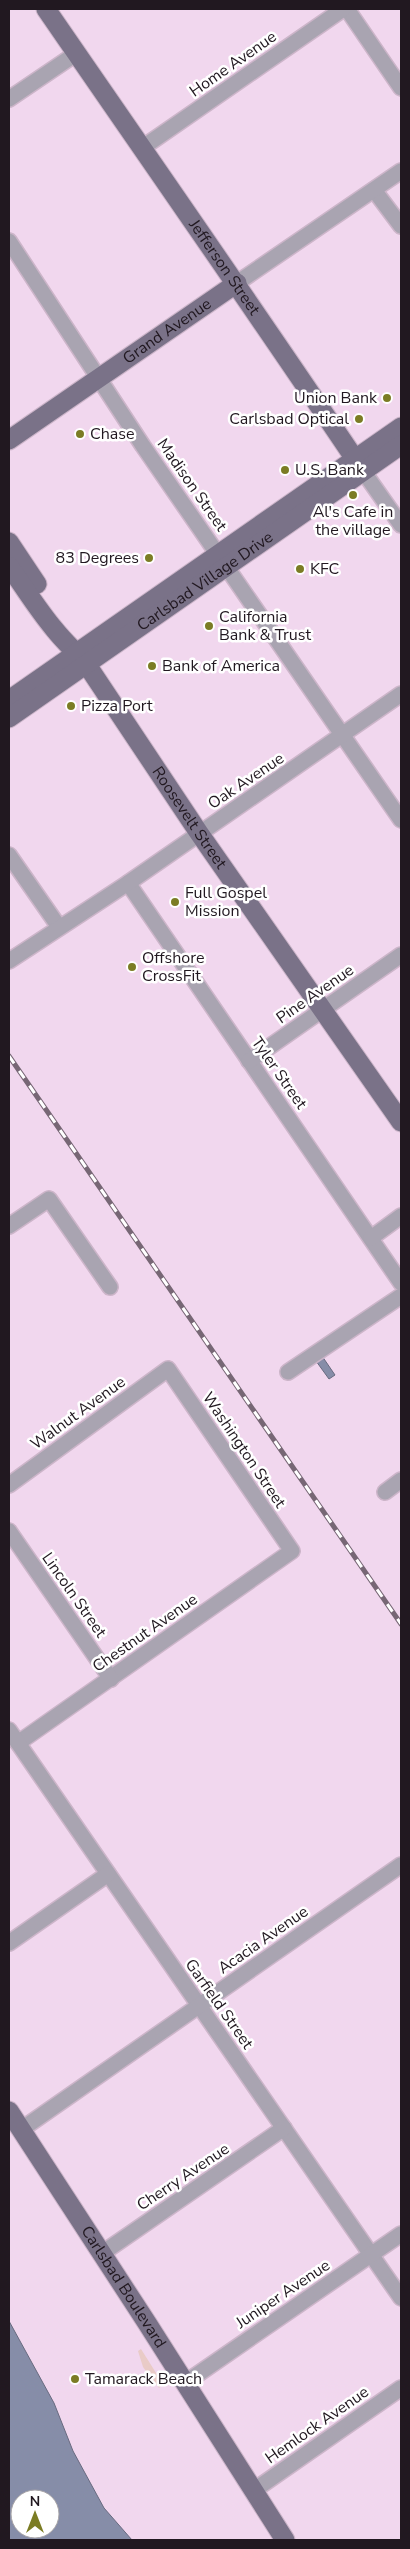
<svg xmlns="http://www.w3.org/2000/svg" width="410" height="2549" font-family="'Nunito Sans',sans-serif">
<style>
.green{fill:#e9cbc7}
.water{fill:#868da8;stroke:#686a7f;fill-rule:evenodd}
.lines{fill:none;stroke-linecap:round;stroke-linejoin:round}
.minor-casing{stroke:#ccb5c9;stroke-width:18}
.major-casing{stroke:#ccb5c9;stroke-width:21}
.minor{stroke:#a9a4b1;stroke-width:15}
.major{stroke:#7a7288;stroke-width:19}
.rail-casing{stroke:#776775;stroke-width:5}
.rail{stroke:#fff;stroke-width:3;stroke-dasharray:9;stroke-linecap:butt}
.poi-dot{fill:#7b7c24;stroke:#fff;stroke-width:2}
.labels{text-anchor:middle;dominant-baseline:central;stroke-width:5;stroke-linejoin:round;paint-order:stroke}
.street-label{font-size:16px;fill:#211820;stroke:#fff}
.poi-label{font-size:16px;fill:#211820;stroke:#fff;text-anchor:start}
</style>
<rect width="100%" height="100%" fill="#f1d7ee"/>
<polygon class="green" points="141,2349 163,2384 159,2388 143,2367 138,2351"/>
<g class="water">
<polygon points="322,1356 335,1375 329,1379 316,1361"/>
<path d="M9,2321L54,2403L73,2451L104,2508L132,2540H9ZM20,2499H50V2529H20Z"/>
</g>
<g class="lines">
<g class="minor-casing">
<g id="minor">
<polyline points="347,9 401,88"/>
<polyline points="9,99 77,53"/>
<polyline points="142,148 343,9"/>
<polyline points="374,190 401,226"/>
<polyline points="9,241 143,446 401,820"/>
<polyline points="237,283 401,171"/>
<polyline points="363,471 401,525"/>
<polyline points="9,855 59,927"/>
<polyline points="128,883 401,1283"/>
<polyline points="9,961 128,883 401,694"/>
<polyline points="249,1061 401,955"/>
<polyline points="9,1226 49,1199 110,1287"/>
<polyline points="371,1238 401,1216"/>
<polyline points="288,1372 401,1296"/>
<polyline points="9,1485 168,1369 292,1551 18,1743"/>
<polyline points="385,1492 401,1480"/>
<polyline points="9,1531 111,1679"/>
<polyline points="9,1730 401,2298"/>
<polyline points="9,1943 108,1874"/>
<polyline points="22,2129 401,1865"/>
<polyline points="101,2254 284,2128"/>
<polyline points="185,2383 401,2234"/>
<polyline points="253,2491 401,2388"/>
</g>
</g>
<g class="major-casing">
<g id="major">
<path id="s1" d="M46,9C152,163 259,316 363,471"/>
<path id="s2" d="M9,440L237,283"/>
<polyline points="9,542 37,584"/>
<path id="s3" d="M9,566C24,587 38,610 55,630C67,645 80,655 91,671L199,833L401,1122"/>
<polyline points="9,700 401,427"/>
<path id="s4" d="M9,718L401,445"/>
<path id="s5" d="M9,2111L147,2323L285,2540"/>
</g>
</g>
<use href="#minor" class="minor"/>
<use href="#major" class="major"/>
<g class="rail-casing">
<polyline id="rail" points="9,1056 401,1624"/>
</g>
<use href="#rail" class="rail"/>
</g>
<g class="poi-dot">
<circle cx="387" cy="398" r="5"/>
<circle cx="359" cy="419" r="5"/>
<circle cx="80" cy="434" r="5"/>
<circle cx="285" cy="470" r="5"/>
<circle cx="353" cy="495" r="5"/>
<circle cx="149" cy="558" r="5"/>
<circle cx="300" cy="569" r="5"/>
<circle cx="209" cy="626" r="5"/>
<circle cx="152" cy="666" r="5"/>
<circle cx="71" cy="706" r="5"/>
<circle cx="175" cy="902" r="5"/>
<circle cx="132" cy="967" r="5"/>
<circle cx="75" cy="2379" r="5"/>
</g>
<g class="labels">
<g class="street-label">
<text transform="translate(233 64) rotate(-35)">Home Avenue</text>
<text stroke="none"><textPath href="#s1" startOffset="314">Jefferson Street</textPath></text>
<text stroke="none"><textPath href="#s2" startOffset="192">Grand Avenue</textPath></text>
<text transform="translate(192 485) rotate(55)">Madison Street</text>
<text stroke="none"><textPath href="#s4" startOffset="239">Carlsbad Village Drive</textPath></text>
<text transform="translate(246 781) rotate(-34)">Oak Avenue</text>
<text stroke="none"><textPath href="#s3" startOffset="310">Roosevelt Street</textPath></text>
<text transform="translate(315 994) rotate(-35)">Pine Avenue</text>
<text transform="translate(279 1073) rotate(55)">Tyler Street</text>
<text transform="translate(78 1413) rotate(-36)">Walnut Avenue</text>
<text transform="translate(244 1450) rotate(56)">Washington Street</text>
<text transform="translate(74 1595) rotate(55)">Lincoln Street</text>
<text transform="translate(145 1633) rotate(-35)">Chestnut Avenue</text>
<text transform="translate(263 1940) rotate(-35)">Acacia Avenue</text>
<text transform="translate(219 2004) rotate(55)">Garfield Street</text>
<text transform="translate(183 2177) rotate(-34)">Cherry Avenue</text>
<text stroke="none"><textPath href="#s5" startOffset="210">Carlsbad Boulevard</textPath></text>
<text transform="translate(283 2294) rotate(-34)">Juniper Avenue</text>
<text transform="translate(317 2425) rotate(-35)">Hemlock Avenue</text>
</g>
<g class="poi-label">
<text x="377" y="398" text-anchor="end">Union Bank</text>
<text x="349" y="419" text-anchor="end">Carlsbad Optical</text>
<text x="90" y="434">Chase</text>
<text x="295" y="470">U.S. Bank</text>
<text x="353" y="512" text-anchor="middle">Al's Cafe in<tspan x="353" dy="18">the village</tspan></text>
<text x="139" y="558" text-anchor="end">83 Degrees</text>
<text x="310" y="569">KFC</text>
<text x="219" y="617">California<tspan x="219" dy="18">Bank &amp; Trust</tspan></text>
<text x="162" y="666">Bank of America</text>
<text x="81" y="706">Pizza Port</text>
<text x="185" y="893">Full Gospel<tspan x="185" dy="18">Mission</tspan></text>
<text x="142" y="958">Offshore<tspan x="142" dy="18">CrossFit</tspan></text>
<text x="85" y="2379">Tamarack Beach</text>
</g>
</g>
<rect width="410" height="2549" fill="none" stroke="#211820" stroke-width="20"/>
<g transform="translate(35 2514)"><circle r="24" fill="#ffffff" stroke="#a6a3a6"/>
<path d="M0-4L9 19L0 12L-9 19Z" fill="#7b7c24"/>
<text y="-8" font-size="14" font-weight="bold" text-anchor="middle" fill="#211820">N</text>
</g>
</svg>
